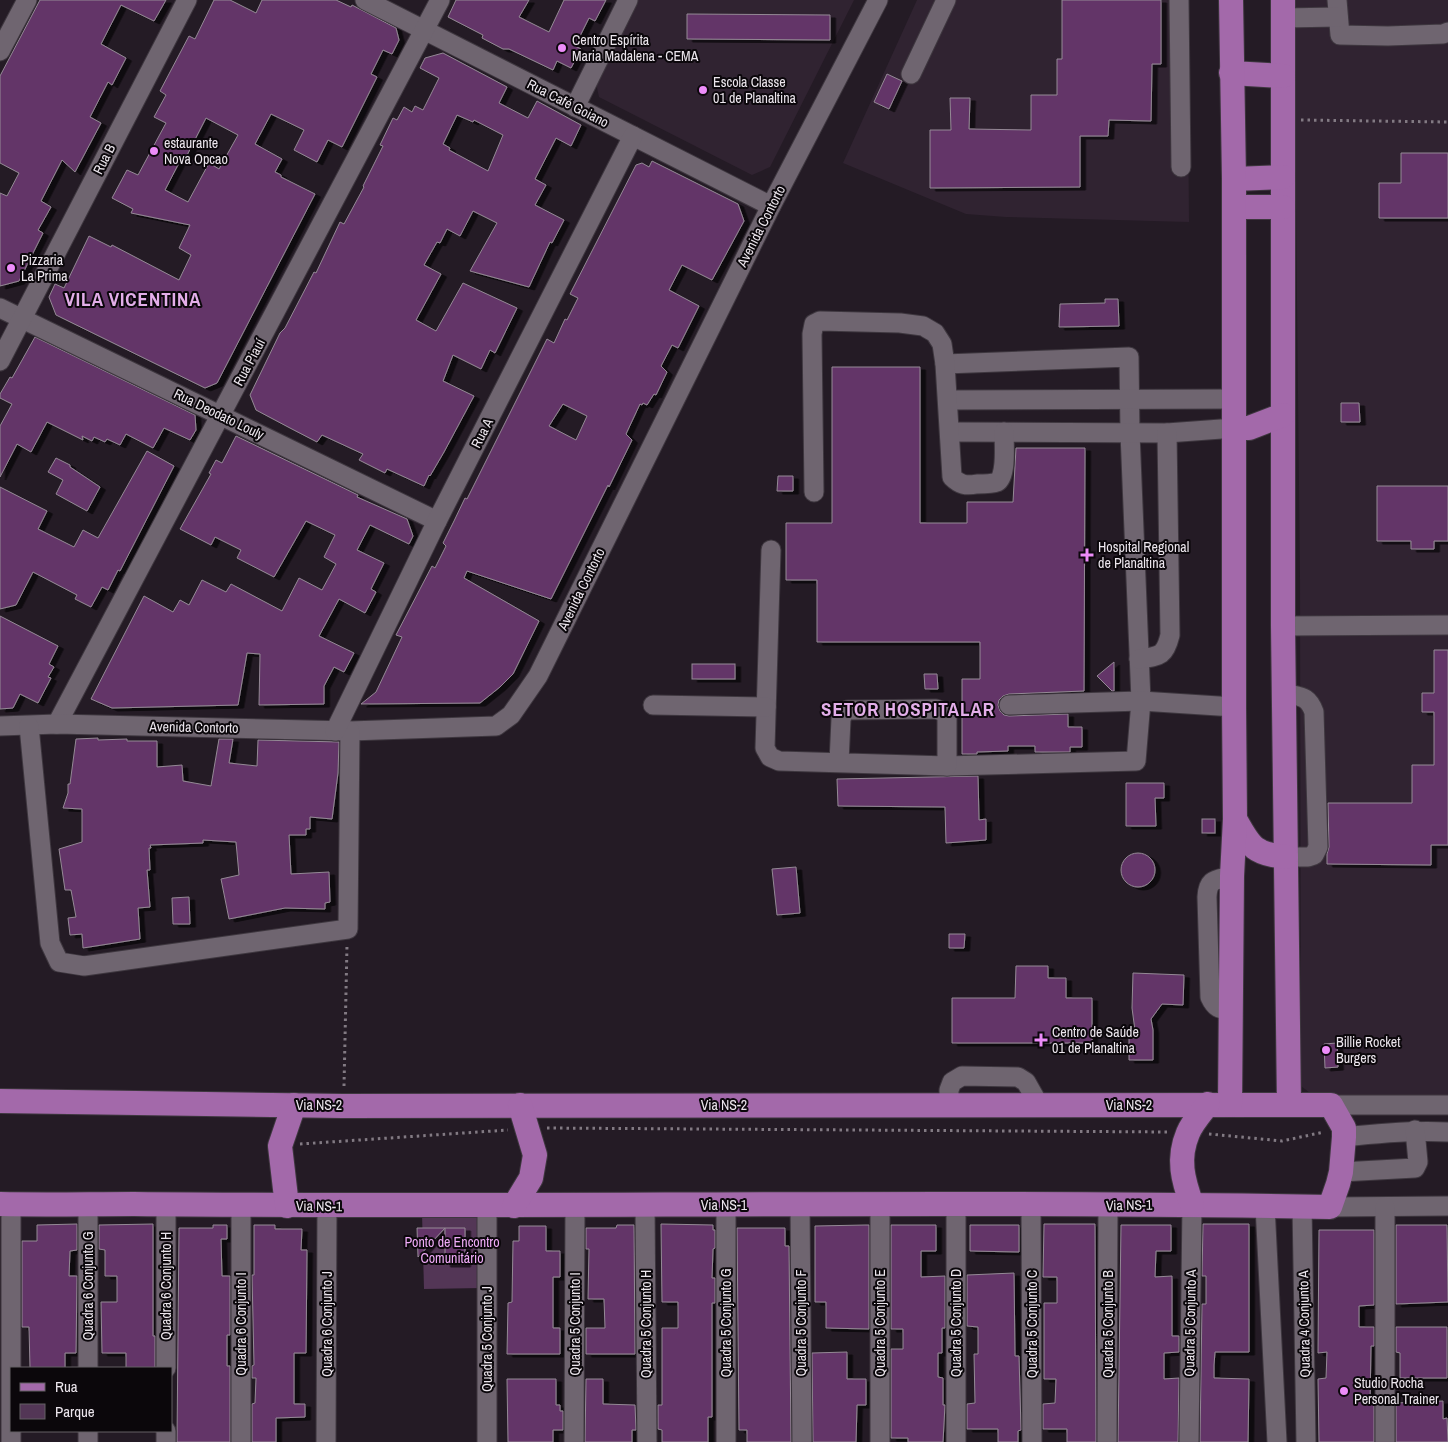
<svg xmlns="http://www.w3.org/2000/svg" width="1448" height="1442" font-family="'Archivo Narrow',sans-serif">
<style>
.built{fill:#302331}
.green{fill:#533656}
.building{fill:#633668;stroke:#948995;fill-rule:evenodd;filter:url(#shadow)}
.lines{fill:none;stroke-linecap:round;stroke-linejoin:round}
.minor-casing{stroke:#3e373f;stroke-width:21}
.major-casing{stroke:#3e373f;stroke-width:26}
.path{stroke:#827a83;stroke-width:3;stroke-dasharray:2.5 4;stroke-linecap:butt}
.minor{stroke:#6f6570;stroke-width:19}
.major{stroke:#a369aa;stroke-width:24}
.poi-dot{fill:#ed8cf9;stroke:#0b070b;stroke-width:2}
.labels{text-anchor:middle;dominant-baseline:central;stroke-width:4;stroke-linejoin:round;paint-order:stroke}
.poi-label{font-size:14px;fill:#ece6ed;stroke:#0b070b;text-anchor:start}
.street-label{font-size:14px;fill:#ece6ed;stroke:#0b070b}
.park-label{font-size:14px;fill:#f1acf9;stroke:#0b070b}
.district-label{font-size:19px;font-weight:bold;letter-spacing:1px;fill:#e3aee9;stroke:#0b070b}
</style>
<defs>
<filter id="shadow"><feDropShadow dx="5.5" dy="3" stdDeviation="0" flood-color="#0009"/></filter>
</defs>
<rect width="100%" height="100%" fill="#241b25"/>
<g class="built">
<polygon points="637,0 854,0 770,167 752,175 599,97 596,83"/>
<polygon points="917,0 1187,0 1189,222 1006,217 966,214 843,163"/>
<polygon points="1296,0 1448,0 1448,1096 1314,1096 1301,1086 1300,577 1295,116"/>
</g>
<polygon class="green" points="422,1213 479,1213 482,1288 424,1289"/>
<g class="building">
<polygon points="40,0 166,0 154,21 121,5 101,44 126,58 112,85 108,82 90,117 101,123 75,172 62,160 41,201 51,207 38,230 43,233 19,281 0,286 0,193 7,196 19,173 0,163 0,76"/>
<path d="M214,0H230L256,13L262,0H336L351,7L352,5L396,28L399,40L392,54L383,50L371,74L377,77L342,147L328,140L317,162L294,150L304,130L271,114L255,144L282,159L275,172L281,175V177L315,194L217,383L205,388L56,315L49,297L55,284L64,288L89,236L111,247L112,245L179,280L191,255L179,248L190,225L131,213L133,209L112,198L127,170L138,175L166,123L154,117L166,95L160,91L189,36L195,39ZM206,118L238,135L219,169L209,163L188,202L165,190L180,161L183,163Z"/>
<polygon points="456,0 529,0 519,17 549,32 564,0 606,0 595,21 589,18 575,46 581,49 571,68 557,61 553,70 509,49 503,49 482,38 483,35 448,17"/>
<polygon points="1062,0 1161,0 1161,64 1152,64 1151,121 1109,120 1108,136 1080,136 1080,187 930,188 930,130 951,130 950,98 970,98 969,129 1031,130 1031,95 1057,95 1057,59 1062,59"/>
<polygon points="687,14 830,15 830,40 687,39"/>
<path d="M443,53L507,87L499,103L528,118L537,101L581,125L571,146L556,138L535,179L546,185L535,205L564,220L552,243L550,242L529,287L470,271L497,223L473,211L460,236L447,229L440,243L437,242L424,265L441,274L416,320L436,331L463,283L517,308L495,353L490,350L481,369L453,355L443,381L474,396L444,452L430,476L429,475L424,486L387,469L385,473L359,460L363,454L322,435L317,442L290,428L256,410L250,395L280,333L285,328L314,272L316,273L340,222L344,224L364,187L363,186L383,146L380,145L393,118L397,120L404,107L412,112L415,106L423,110L439,78L420,68L425,58ZM457,115L473,122L474,120L503,135L488,171L449,150L450,148L443,144Z"/>
<polygon points="887,74 902,81 889,109 874,102"/>
<polygon points="1401,153 1448,153 1448,218 1379,218 1379,183 1401,183"/>
<path d="M652,161L738,204L744,221L712,280L682,265L669,290L699,306L678,348L672,345L661,366L667,372L656,395L654,394L647,405L643,403L642,405L640,404L626,434L632,440L609,487L608,485L551,599L467,571L464,578L539,621L513,674L500,687L480,703L361,704L376,692L402,637L396,635L432,566L435,568L446,546L443,543L454,521L465,498L467,499L547,339L554,343L565,319L567,320L578,298L570,294L636,165L642,163L649,167ZM563,404L587,416L576,440L549,426Z"/>
<polygon points="1105,299 1118,299 1119,326 1059,327 1060,304 1105,303"/>
<polygon points="35,337 195,415 196,430 190,440 164,428 153,448 126,434 120,445 107,439 105,442 94,437 92,441 82,436 83,440 47,422 31,452 17,444 0,477 0,426 12,404 0,398 0,394 10,377 12,378"/>
<polygon points="832,367 920,367 920,523 967,523 967,502 1013,502 1016,448 1085,448 1084,691 1009,694 1003,696 999,700 998,705 1000,711 1004,715 1009,716 1068,714 1068,727 1082,727 1082,747 1070,747 1070,752 1035,752 1035,746 1008,746 1008,751 977,752 977,754 962,754 962,679 980,679 980,642 817,642 817,580 786,580 786,523 832,523"/>
<polygon points="1341,403 1359,403 1360,422 1341,422"/>
<polygon points="236,436 358,495 357,497 407,519 413,536 409,544 370,525 357,550 384,563 371,589 376,592 365,613 339,599 319,636 354,653 344,672 334,667 324,686 324,704 259,705 260,654 247,653 238,705 112,708 91,699 144,596 173,612 180,600 189,605 202,580 226,592 231,584 282,611 299,578 322,590 336,564 324,557 335,535 306,521 274,577 237,558 241,550 215,537 211,545 180,529 211,474 209,473 216,460 222,463"/>
<polygon points="147,451 174,466 120,571 118,570 108,590 102,587 91,607 75,599 77,595 33,572 16,605 0,609 0,487 47,511 38,529 74,547 83,530 98,538"/>
<polygon points="56,458 70,465 70,467 100,487 87,511 56,494 63,480 48,472"/>
<polygon points="778,476 793,476 793,491 777,491"/>
<polygon points="1377,486 1448,486 1448,541 1434,541 1434,549 1411,549 1411,541 1377,541"/>
<polygon points="0,616 58,646 49,664 54,667 48,677 51,678 38,703 20,694 13,708 0,709"/>
<polygon points="1434,650 1448,650 1448,845 1431,845 1431,865 1327,864 1327,854 1329,847 1328,803 1412,803 1412,765 1434,765 1434,712 1422,712 1422,693 1434,693"/>
<polygon points="1114,662 1114,691 1112,691 1097,676"/>
<rect x="692" y="664" width="43" height="15"/>
<polygon points="924,674 937,674 938,689 925,689"/>
<polygon points="98,738 98,740 127,739 127,741 157,741 157,767 182,765 183,781 211,786 219,739 233,739 229,763 257,766 258,740 339,742 338,773 332,819 310,817 310,829 306,829 306,835 289,835 291,874 329,872 330,902 325,903 325,909 285,908 229,919 221,879 239,875 236,842 203,840 203,843 150,845 151,848 149,848 150,870 147,870 150,907 138,908 140,939 83,948 82,934 70,935 68,918 76,917 71,890 65,890 59,849 82,842 82,809 63,808 68,793 68,784 70,784 76,739"/>
<polygon points="978,776 979,820 986,819 986,840 946,843 945,807 838,806 837,779"/>
<polygon points="1126,783 1164,783 1164,798 1155,798 1156,826 1126,826"/>
<rect x="1202" y="819" width="13" height="14"/>
<circle cx="1138" cy="870" r="17"/>
<polygon points="796,867 800,913 777,915 772,869"/>
<polygon points="189,897 190,924 173,924 172,898"/>
<polygon points="949,934 965,934 964,948 949,948"/>
<polygon points="1016,966 1048,966 1048,978 1066,978 1066,998 1092,998 1092,1043 952,1043 952,998 1015,998"/>
<polygon points="1133,973 1184,975 1183,1005 1162,1004 1151,1019 1153,1030 1153,1060 1129,1060 1129,1038 1136,1038 1132,1008"/>
<polygon points="1337,1043 1338,1067 1325,1068 1324,1044"/>
<polygon points="77,1224 77,1250 70,1251 69,1276 77,1276 76,1353 65,1353 65,1368 30,1368 29,1327 22,1327 22,1241 37,1241 37,1225"/>
<polygon points="153,1224 153,1336 155,1336 155,1368 126,1368 126,1353 102,1353 101,1302 117,1302 117,1276 105,1276 105,1250 99,1249 99,1225"/>
<polygon points="661,1224 713,1225 713,1230 715,1230 715,1248 713,1249 712,1278 715,1278 715,1303 712,1303 712,1417 708,1417 708,1442 662,1442 662,1430 658,1429 658,1405 662,1405 662,1328 678,1328 678,1302 662,1302"/>
<polygon points="1044,1224 1095,1224 1096,1442 1067,1442 1067,1429 1043,1429 1043,1404 1055,1403 1056,1379 1044,1379 1044,1303 1057,1303 1057,1277 1043,1277"/>
<polygon points="1203,1224 1249,1224 1249,1352 1215,1352 1214,1365 1214,1378 1249,1379 1248,1442 1200,1442 1202,1304 1206,1304 1206,1276 1202,1276"/>
<polygon points="213,1225 227,1225 227,1239 221,1239 222,1276 230,1276 230,1335 227,1335 227,1366 230,1366 230,1442 177,1442 179,1228 213,1228"/>
<polygon points="254,1225 275,1225 275,1229 302,1229 301,1250 307,1250 306,1353 294,1353 294,1404 305,1404 305,1417 276,1418 276,1442 252,1442 252,1404 255,1403 256,1378 252,1378 252,1366 254,1365 252,1275 254,1275"/>
<polygon points="617,1225 634,1225 635,1354 586,1354 586,1328 605,1328 604,1299 588,1299 589,1249 586,1249 586,1228 616,1228"/>
<polygon points="865,1225 869,1225 869,1329 826,1328 826,1302 815,1302 815,1226"/>
<polygon points="891,1225 936,1225 936,1251 921,1251 921,1277 945,1276 945,1328 942,1328 942,1353 938,1353 938,1377 943,1378 943,1405 945,1405 943,1442 908,1442 908,1438 891,1438 891,1349 903,1349 903,1329 891,1329"/>
<polygon points="970,1225 1019,1225 1019,1252 970,1251"/>
<polygon points="1121,1225 1171,1225 1171,1251 1156,1251 1155,1277 1172,1276 1172,1336 1179,1336 1179,1352 1164,1353 1164,1379 1179,1378 1178,1442 1118,1442"/>
<polygon points="1396,1225 1447,1225 1448,1302 1396,1304"/>
<polygon points="519,1226 546,1226 546,1251 560,1251 560,1277 553,1277 553,1328 560,1328 560,1354 507,1354 508,1303 512,1302 513,1241 519,1241"/>
<polygon points="417,1228 465,1228 465,1264 445,1264 445,1228 418,1257"/>
<polygon points="737,1228 785,1228 785,1246 789,1246 791,1442 747,1442 747,1430 739,1430"/>
<polygon points="1319,1230 1374,1230 1374,1305 1359,1306 1359,1327 1374,1327 1374,1346 1371,1346 1370,1403 1374,1404 1374,1442 1319,1442 1318,1379 1326,1378 1327,1352 1318,1353"/>
<polygon points="1014,1273 1015,1356 1019,1356 1021,1430 1018,1431 1018,1442 998,1442 998,1429 967,1429 967,1404 975,1403 974,1354 978,1354 978,1327 967,1326 967,1275"/>
<polygon points="1396,1327 1447,1327 1447,1378 1400,1378 1400,1353 1396,1352"/>
<polygon points="847,1352 847,1379 866,1379 866,1405 857,1405 856,1442 813,1442 812,1353"/>
<polygon points="507,1379 556,1379 556,1405 560,1405 560,1411 563,1411 563,1430 553,1430 553,1442 508,1442"/>
<polygon points="586,1379 603,1379 603,1404 635,1405 636,1430 632,1430 632,1442 585,1442"/>
<polygon points="1443,1401 1443,1419 1447,1418 1448,1442 1396,1442 1396,1403"/>
</g>
<g class="lines">
<g class="minor-casing">
<g id="minor">
<polyline points="365,0 771,206"/>
<polyline points="1179,0 1181,167"/>
<polyline points="1337,0 1340,35 1388,36 1443,34 1448,32"/>
<polyline points="1283,18 1338,17"/>
<polyline points="0,51 27,0"/>
<polyline points="911,74 946,0"/>
<polyline points="575,107 628,0"/>
<polyline points="0,308 437,521"/>
<polyline points="0,361 187,0"/>
<polyline points="945,364 1129,357 1130,433 1141,701 1136,761 947,766"/>
<polyline points="948,400 1233,399"/>
<polyline points="950,432 1167,433 1235,428"/>
<path d="M814,492L812,334L814,324L820,321L900,323L923,326L935,333L942,344L945,364L952,477C960,485 966,486 977,484C983,484 992,484 997,482C1007,477 1004,442 1004,432"/>
<polyline points="771,550 765,748 770,757 779,761 947,766 947,718 944,712 936,709 848,710 844,712 841,719 839,762"/>
<polyline points="1283,626 1448,625"/>
<path d="M1139,659C1160,656 1165,656 1170,635L1167,433"/>
<path d="M1284,693C1300,697 1308,695 1314,712L1318,847L1314,855L1308,857H1286"/>
<polyline points="653,705 766,707"/>
<polyline points="1009,705 1141,701 1234,707"/>
<polyline points="57,724 440,0"/>
<polyline points="0,726 57,724 350,731 496,726 511,715 538,676 771,206 878,0"/>
<polyline points="29,726 50,943 59,962 84,966 348,929 350,731"/>
<polyline points="335,731 437,521 633,136"/>
<path d="M1230,1010C1219,1009 1215,1008 1210,997L1207,897C1208,878 1216,880 1232,876"/>
<polyline points="949,1105 949,1090 952,1082 962,1076 1018,1077 1026,1082 1039,1105"/>
<polyline points="1331,1105 1448,1105"/>
<path d="M1344,1137C1379,1133 1413,1130 1448,1132"/>
<polyline points="1341,1172 1415,1168 1418,1162 1415,1130"/>
<polyline points="88,1204 88,1368"/>
<polyline points="800,1204 802,1442"/>
<polyline points="11,1205 11,1442"/>
<polyline points="241,1205 241,1442"/>
<polyline points="726,1205 726,1442"/>
<polyline points="880,1205 880,1442"/>
<polyline points="1031,1205 1032,1442"/>
<polyline points="487,1206 487,1442"/>
<polyline points="645,1206 647,1442"/>
<polyline points="1265,1206 1277,1442"/>
<polyline points="1302,1206 1306,1442"/>
<polyline points="1330,1207 1448,1206"/>
<polyline points="1385,1207 1385,1442"/>
<polyline points="166,1368 166,1204"/>
<polyline points="88,1431 88,1442"/>
<polyline points="166,1442 166,1431"/>
<polyline points="326,1442 327,1206"/>
<polyline points="574,1442 575,1206"/>
<polyline points="956,1442 956,1205"/>
<polyline points="1107,1442 1108,1206"/>
<polyline points="1189,1442 1192,1205"/>
</g>
</g>
<g class="major-casing">
<g id="major">
<polyline points="1283,0 1283,626 1289,1105"/>
<polyline points="1231,73 1283,76"/>
<polyline points="1234,179 1283,177"/>
<polyline points="1234,207 1283,207"/>
<polyline points="1235,428 1249,428 1283,415"/>
<path d="M1235,819C1250,846 1253,854 1286,857"/>
<path d="M0,1101L343,1106L1331,1105L1344,1128V1137L1341,1172L1338,1184L1330,1207C931,1200 532,1208 134,1204C89,1204 45,1205 0,1204"/>
<polyline points="1230,1105 1232,876 1235,819 1234,707 1234,179 1231,0"/>
<path d="M1192,1205C1183,1180 1177,1159 1188,1133C1192,1123 1201,1113 1208,1104"/>
<polyline points="287,1206 280,1146 294,1105"/>
<polyline points="514,1206 531,1178 535,1155 520,1105"/>
</g>
</g>
<g class="path">
<polyline points="1301,120 1448,122"/>
<polyline points="344,1086 347,945"/>
<polyline points="547,1128 1168,1132"/>
<polyline points="1209,1134 1282,1141 1324,1132"/>
<polyline points="300,1144 508,1130"/>
</g>
<use href="#minor" class="minor"/>
<use href="#major" class="major"/>
</g>
<g class="poi-dot">
<circle cx="562" cy="48" r="5"/>
<circle cx="703" cy="90" r="5"/>
<circle cx="154" cy="151" r="5"/>
<circle cx="11" cy="268" r="5"/>
<path d="M1084.5 547.5h5v5h5v5h-5v5h-5v-5h-5v-5h5z"/>
<path d="M1038.5 1032.5h5v5h5v5h-5v5h-5v-5h-5v-5h5z"/>
<circle cx="1326" cy="1050" r="5"/>
<circle cx="1344" cy="1391" r="5"/>
</g>
<g class="labels">
<g class="poi-label">
<text x="572" y="40">Centro Espírita<tspan x="572" dy="16">Maria Madalena - CEMA</tspan></text>
<text x="713" y="82">Escola Classe<tspan x="713" dy="16">01 de Planaltina</tspan></text>
<text x="164" y="143">estaurante<tspan x="164" dy="16">Nova Opcao</tspan></text>
<text x="21" y="260">Pizzaria<tspan x="21" dy="16">La Prima</tspan></text>
<text x="1098" y="547">Hospital Regional<tspan x="1098" dy="16">de Planaltina</tspan></text>
<text x="1052" y="1032">Centro de Saúde<tspan x="1052" dy="16">01 de Planaltina</tspan></text>
<text x="1336" y="1042">Billie Rocket<tspan x="1336" dy="16">Burgers</tspan></text>
<text x="1354" y="1383">Studio Rocha<tspan x="1354" dy="16">Personal Trainer</tspan></text>
</g>
<g class="street-label">
<text transform="translate(568 103) rotate(27)">Rua Café Goiano</text>
<text transform="translate(104 159) rotate(-63)">Rua B</text>
<text transform="translate(761 226) rotate(-63)">Avenida Contorto</text>
<text transform="translate(249 362) rotate(-62)">Rua Piauí</text>
<text transform="translate(219 414) rotate(26)">Rua Deodato Louly</text>
<text transform="translate(482 433) rotate(-63)">Rua A</text>
<text transform="translate(581 589) rotate(-64)">Avenida Contorto</text>
<text transform="translate(194 727) rotate(1)">Avenida Contorto</text>
<text x="319" y="1105">Via NS-2</text>
<text x="724" y="1105">Via NS-2</text>
<text x="1129" y="1105">Via NS-2</text>
<text x="724" y="1205">Via NS-1</text>
<text transform="translate(1129 1205) rotate(-1)">Via NS-1</text>
<text transform="translate(319 1206) rotate(1)">Via NS-1</text>
<text transform="translate(88 1286) rotate(-90)">Quadra 6 Conjunto G</text>
<text transform="translate(166 1286) rotate(-90)">Quadra 6 Conjunto H</text>
<text transform="translate(726 1323) rotate(-90)">Quadra 5 Conjunto G</text>
<text transform="translate(801 1323) rotate(-90)">Quadra 5 Conjunto F</text>
<text transform="translate(880 1323) rotate(-90)">Quadra 5 Conjunto E</text>
<text transform="translate(956 1323) rotate(-90)">Quadra 5 Conjunto D</text>
<text transform="translate(1190 1323) rotate(-89)">Quadra 5 Conjunto A</text>
<text transform="translate(241 1324) rotate(-90)">Quadra 6 Conjunto I</text>
<text transform="translate(327 1324) rotate(-90)">Quadra 6 Conjunto J</text>
<text transform="translate(575 1324) rotate(-90)">Quadra 5 Conjunto I</text>
<text transform="translate(646 1324) rotate(-90)">Quadra 5 Conjunto H</text>
<text transform="translate(1032 1324) rotate(-90)">Quadra 5 Conjunto C</text>
<text transform="translate(1108 1324) rotate(-90)">Quadra 5 Conjunto B</text>
<text transform="translate(1304 1324) rotate(-91)">Quadra 4 Conjunto A</text>
<text transform="translate(487 1339) rotate(-90)">Quadra 5 Conjunto J</text>
</g>
<g class="park-label">
<text x="452" y="1242">Ponto de Encontro<tspan x="452" dy="16">Comunitário</tspan></text>
</g>
<g class="district-label">
<text x="133" y="299">VILA VICENTINA</text>
<text x="908" y="709">SETOR HOSPITALAR</text>
</g>
</g>
<rect x="10" y="1367" width="162" height="65" fill="#0b070b" stroke="#656065"/>
<rect x="20" y="1383" width="25" height="8" fill="#a369aa" stroke="#656065"/>
<text x="55" y="1392" font-size="15" fill="#ece6ed">Rua</text>
<rect x="20" y="1404" width="25" height="15" fill="#533656" stroke="#656065"/>
<text x="55" y="1417" font-size="15" fill="#ece6ed">Parque</text>
</svg>
